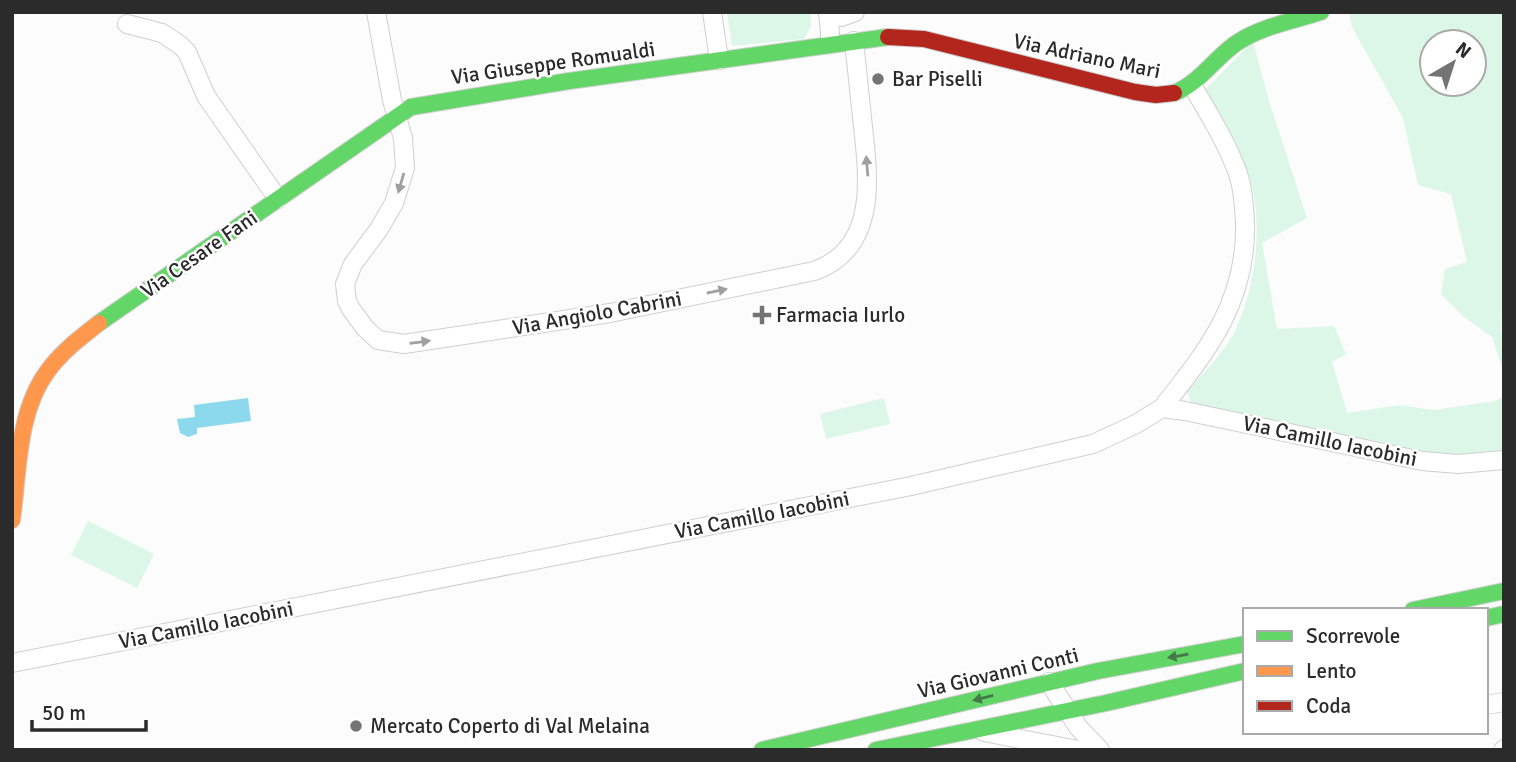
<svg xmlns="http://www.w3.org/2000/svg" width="1516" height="762" font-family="Signika,sans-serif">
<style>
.green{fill:#dcf7e7;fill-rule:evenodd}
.water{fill:#8cd8ec}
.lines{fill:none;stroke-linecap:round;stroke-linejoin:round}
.street-casing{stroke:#cfcfcf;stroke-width:20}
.fast-casing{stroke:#cfcfcf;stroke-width:18}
.slow-casing{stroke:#cfcfcf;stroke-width:18}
.jam-casing{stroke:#cfcfcf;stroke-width:18}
.street{stroke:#fff;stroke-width:18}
.fast{stroke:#63d668;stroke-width:16}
.slow{stroke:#ff974d;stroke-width:16}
.jam{stroke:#b3261e;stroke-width:16}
.oneway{fill:#a0a0a0}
.oneway2{fill:#447847}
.poi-dot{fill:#747475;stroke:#fff;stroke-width:2.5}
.labels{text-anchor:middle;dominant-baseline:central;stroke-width:5;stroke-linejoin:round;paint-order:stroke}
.street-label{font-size:21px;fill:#2b2b2c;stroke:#fff}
.poi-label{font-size:21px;fill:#2b2b2c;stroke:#fff;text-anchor:start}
</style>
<rect width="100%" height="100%" fill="#fcfcfc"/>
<g class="green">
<polygon points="727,12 810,12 811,26 804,39 732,46"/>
<path d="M1349,12H1504V265L1501,333L1504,338V373L1492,337L1464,317L1441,294L1445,269L1467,262L1451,194L1418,185L1403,118L1352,27ZM1474,42V84H1432V42Z"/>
<path d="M1253,41L1269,101L1307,218L1262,243L1277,329L1334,326L1346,354L1332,362L1347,413L1399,405L1433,410L1495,401L1504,396V450L1437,459L1192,404L1187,392C1203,373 1222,355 1234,333C1256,288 1264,223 1249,176C1240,145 1221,117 1206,89Z"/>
<polygon points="884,398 890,424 826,439 820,414"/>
<polygon points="88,521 154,554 137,588 71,555"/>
</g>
<polygon class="water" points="248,398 251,421 197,428 197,434 188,437 180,433 177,419 195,417 194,405"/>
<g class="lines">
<g class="street-casing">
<g id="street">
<path d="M376,12L392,100L403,138L405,168L394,203L379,229L353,264L345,284L347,301L351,309L365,328L378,340L404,344L610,313L814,271C877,249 869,180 863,127C860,98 857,70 854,41"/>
<polyline points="712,12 719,60"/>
<polyline points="828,12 831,44"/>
<polyline points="828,13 841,17 855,12"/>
<polyline points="127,24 162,33 180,45 187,52 206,96 278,199"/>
<path d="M1162,408C1208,350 1247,301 1245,223C1244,206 1243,187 1237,171C1226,141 1208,113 1192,85"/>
<polyline points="12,663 911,486 1093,444 1136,424 1162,408 1185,411 1422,461 1458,464 1504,460"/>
<polyline points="1049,682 1078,727 1100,750"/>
<polyline points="1486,705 1504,702"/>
<polyline points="984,732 1078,750"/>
<polyline points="1503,750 1504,749"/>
</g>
</g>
<g class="fast-casing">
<g id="fast">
<path d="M1174,93C1200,83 1215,57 1238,42C1263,26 1293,21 1321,12"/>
<polyline points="99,323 411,107 569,81 888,37"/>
<polyline points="1413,610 1504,591"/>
<polyline points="1486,618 1504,614"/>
<polyline points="762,750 1098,671 1245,644"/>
<polyline points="876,750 1106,703 1245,671"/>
</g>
</g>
<g class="slow-casing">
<path id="slow" d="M12,520C19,472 17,413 47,372C61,352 80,338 99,323"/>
</g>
<g class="jam-casing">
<polyline id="jam" points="888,37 924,39 1135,92 1156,95 1174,93"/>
</g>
<use href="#street" class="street"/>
<use href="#fast" class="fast"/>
<use href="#slow" class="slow"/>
<use href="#jam" class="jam"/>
</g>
<defs><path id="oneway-solid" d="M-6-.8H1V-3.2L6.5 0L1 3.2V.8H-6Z" transform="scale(1.75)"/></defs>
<g class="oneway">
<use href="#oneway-solid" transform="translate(867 166) rotate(-95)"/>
<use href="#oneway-solid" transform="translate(401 183) rotate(106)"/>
<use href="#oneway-solid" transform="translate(717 291) rotate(-12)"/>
<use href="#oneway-solid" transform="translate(420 342) rotate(-7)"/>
</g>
<g class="oneway2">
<use href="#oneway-solid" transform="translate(1178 656) rotate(170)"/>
<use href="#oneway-solid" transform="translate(983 698) rotate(166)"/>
</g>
<g class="poi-dot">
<circle cx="878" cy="79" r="7"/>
<path d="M758.5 304.5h7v7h7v7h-7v7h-7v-7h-7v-7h7z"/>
<circle cx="356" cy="726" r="7"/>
</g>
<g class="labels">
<g class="street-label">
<text transform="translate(1087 56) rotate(12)">Via Adriano Mari</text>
<text transform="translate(553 63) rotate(-8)">Via Giuseppe Romualdi</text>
<text transform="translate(199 254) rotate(-35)">Via Cesare Fani</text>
<text transform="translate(597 313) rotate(-10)">Via Angiolo Cabrini</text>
<text transform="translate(1330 441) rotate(12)">Via Camillo Iacobini</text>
<text transform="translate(762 515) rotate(-11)">Via Camillo Iacobini</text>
<text transform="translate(206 625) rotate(-11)">Via Camillo Iacobini</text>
<text transform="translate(998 673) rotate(-13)">Via Giovanni Conti</text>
</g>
<g class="poi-label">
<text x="892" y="79">Bar Piselli</text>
<text x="776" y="315">Farmacia Iurlo</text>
<text x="370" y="726">Mercato Coperto di Val Melaina</text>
</g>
</g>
<rect width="1516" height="762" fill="none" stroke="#2b2b2c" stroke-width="28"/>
<rect x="1243" y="608" width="245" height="126" fill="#ffffff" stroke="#aaaaab" stroke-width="2"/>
<rect x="1257" y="631" width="35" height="10" fill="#63d668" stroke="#aaaaab" stroke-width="2"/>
<text x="1306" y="643" font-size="21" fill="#2b2b2c">Scorrevole</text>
<rect x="1257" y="666" width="35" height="10" fill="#ff974d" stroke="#aaaaab" stroke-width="2"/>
<text x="1306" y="678" font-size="21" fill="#2b2b2c">Lento</text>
<rect x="1257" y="701" width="35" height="10" fill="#b3261e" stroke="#aaaaab" stroke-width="2"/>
<text x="1306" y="713" font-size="21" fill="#2b2b2c">Coda</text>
<g transform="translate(1453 63) rotate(39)"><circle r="33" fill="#ffffff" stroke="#aaaaab" stroke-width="2"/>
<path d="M0-5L12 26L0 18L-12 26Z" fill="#747475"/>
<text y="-10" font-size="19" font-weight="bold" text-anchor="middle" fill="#2b2b2c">N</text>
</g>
<path d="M32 720v10h114v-10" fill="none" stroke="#2b2b2c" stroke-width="3.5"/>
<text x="42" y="720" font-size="21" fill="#2b2b2c" stroke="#ffffff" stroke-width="5" paint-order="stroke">50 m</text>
</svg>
